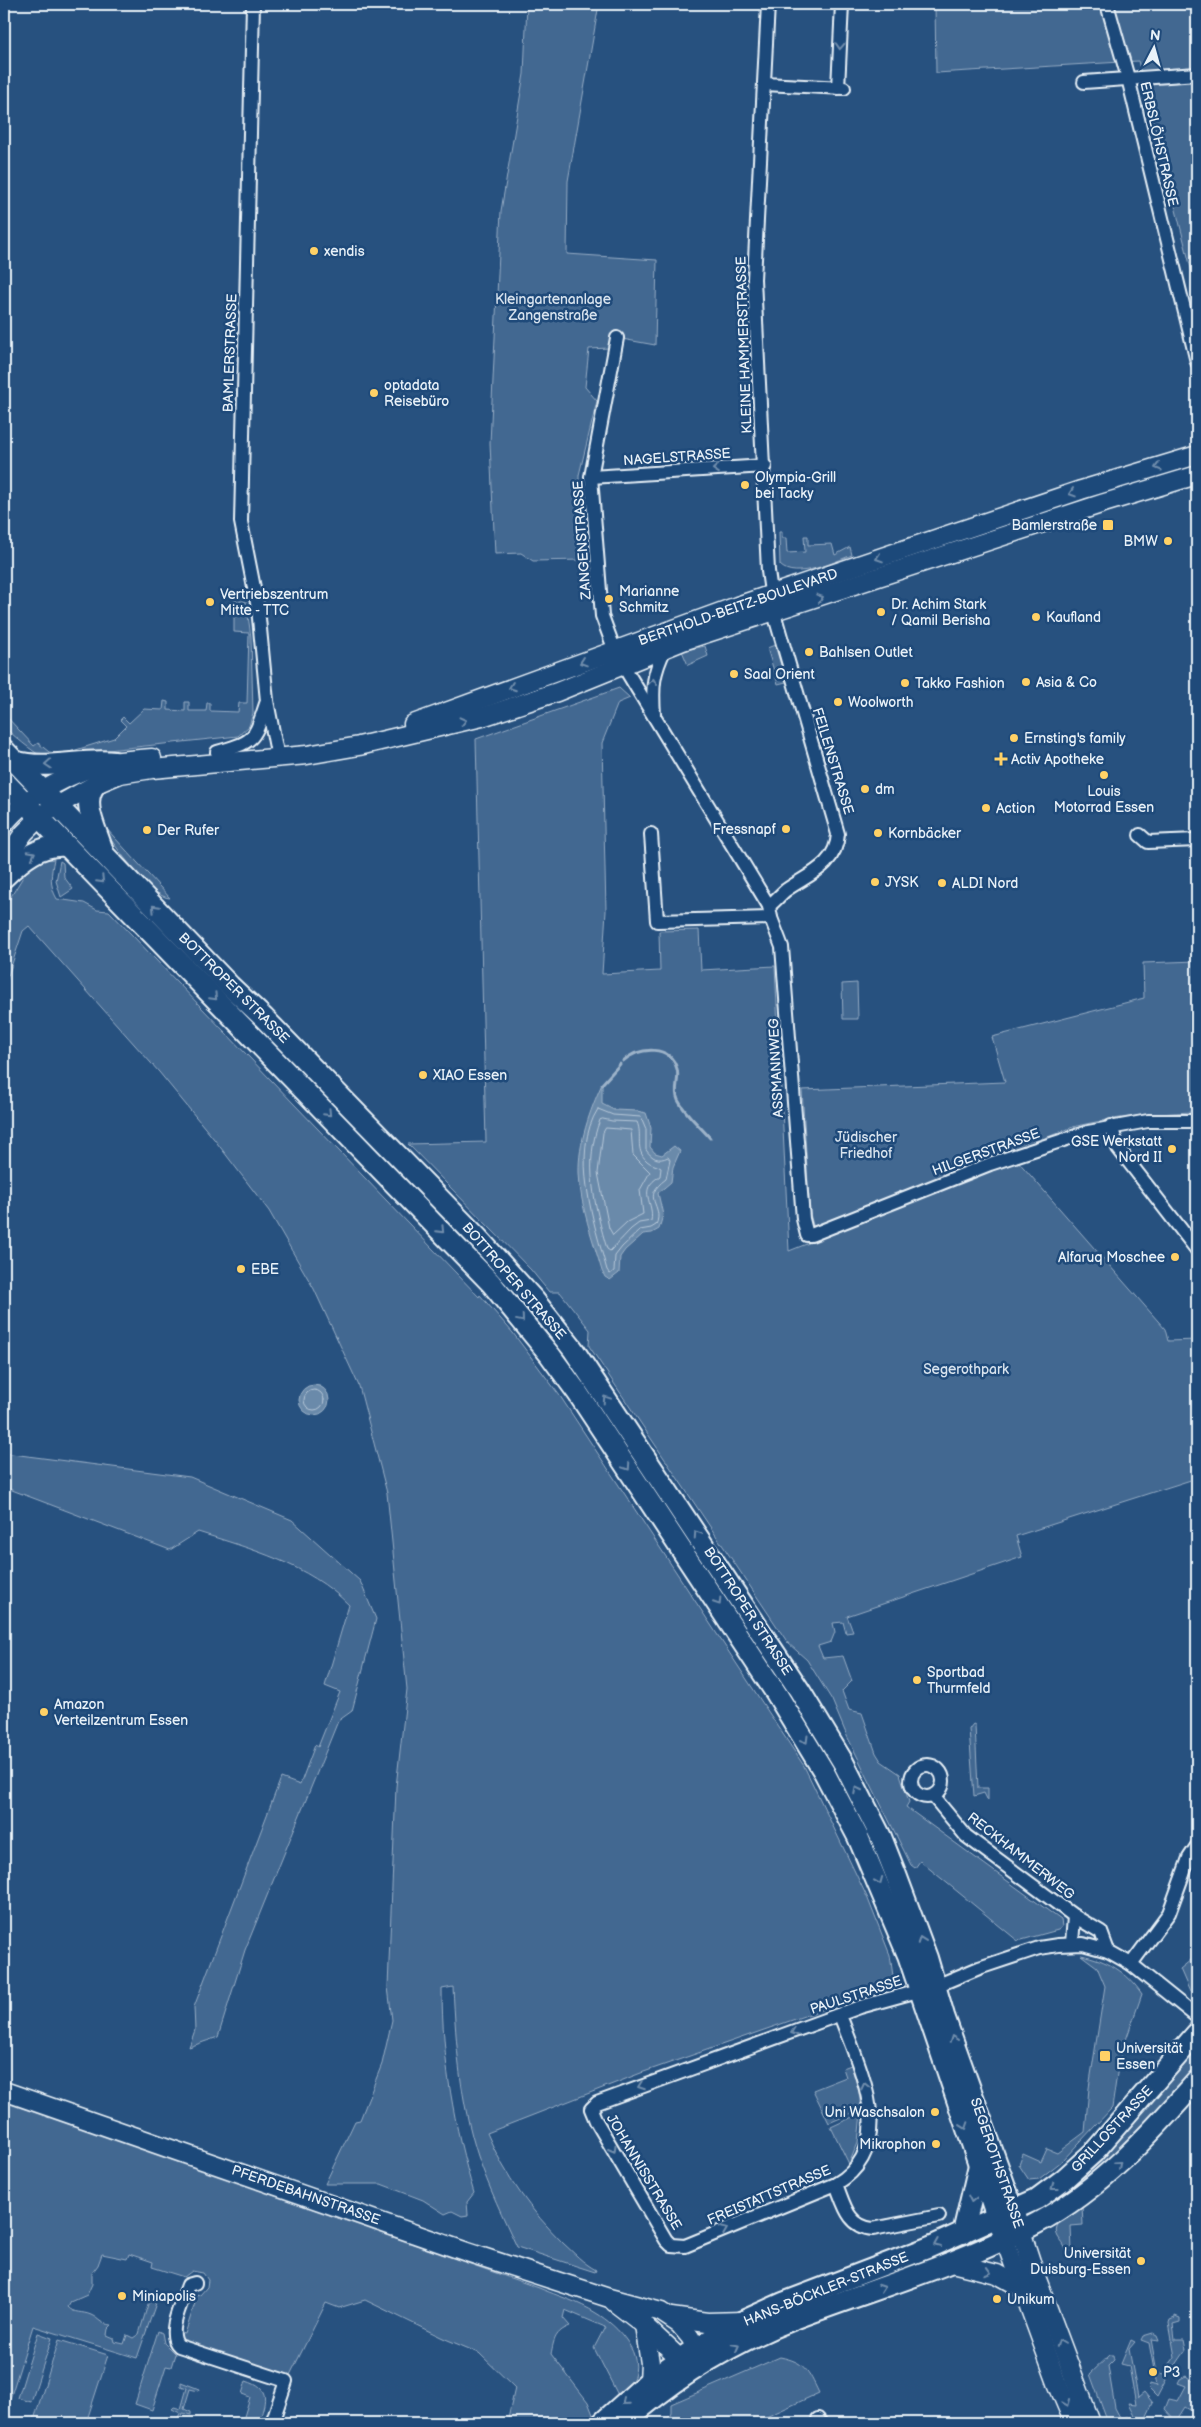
<svg xmlns="http://www.w3.org/2000/svg" width="1201" height="2427" font-family="'Balsamiq Sans',sans-serif">
<style>
.green{fill:#436891;stroke:#96acc4}
.water{fill:#6b8aaa;stroke:#9db3c9}
.lines{fill:none;stroke-linecap:round;stroke-linejoin:round}
.shore{stroke:#b6c8d9;stroke-width:1}
.stream{stroke:#9db3c9;stroke-width:3}
.street-casing{stroke:#e8f1f8;stroke-width:16}
.secondary-casing{stroke:#e8f1f8;stroke-width:21}
.primary-casing{stroke:#e8f1f8;stroke-width:24}
.street{stroke:#1f4a7a;stroke-width:12}
.secondary{stroke:#1f4a7a;stroke-width:18}
.primary{stroke:#1f4a7a;stroke-width:20}
.oneway{stroke:#6f8dac}
.poi-dot{fill:#ffd166;stroke:#1f4a7a;stroke-width:2}
.labels{text-anchor:middle;dominant-baseline:central;stroke-width:5;stroke-linejoin:round;paint-order:stroke}
.street-label{font-size:14px;fill:#e8f1f8;stroke:#1f4a7a}
.poi-label{font-size:14px;fill:#e8f1f8;stroke:#1f4a7a;text-anchor:start}
.park-label{font-size:14px;fill:#d8e3ee;stroke:#1f4a7a}
</style>
<rect width="100%" height="100%" fill="#27517f"/>
<filter id="ink" filterUnits="userSpaceOnUse"><feTurbulence type="fractalNoise" baseFrequency=".02" numOctaves="2"/><feDisplacementMap in="SourceGraphic" scale="10" xChannelSelector="R" yChannelSelector="G"/><feConvolveMatrix kernelMatrix="1 2 1 2 8 2 1 2 1" color-interpolation-filters="sRGB"/></filter>
<g filter="url(#ink)">
<g class="green">
<polygon points="527,4 599,4 568,181 567,254 657,260 655,345 611,337 609,348 589,349 585,387 597,401 579,475 579,527 582,560 533,561 521,553 495,554 490,443 501,211 524,74"/>
<polygon points="935,4 1197,4 1197,292 1138,61 936,73"/>
<polygon points="1095,491 1097,497 888,565 943,541"/>
<path d="M779,532H782V538H786L787,553L805,552L804,536H808V545L832,544L835,555L850,547L852,555C836,561 795,581 780,565Z"/>
<path d="M234,601H246L251,637L253,713L249,726L238,736L43,757C33,752 12,735 4,726V714L34,746L38,743L49,752L63,754L114,738L126,726L120,720L123,717L129,723L144,709L163,710L164,701L168,702V710L185,711V702H189V711H206L207,703H210V711L238,712L239,703H247L249,633L234,632Z"/>
<polygon points="775,645 786,682 778,684 767,648"/>
<polygon points="705,646 708,656 688,665 682,651"/>
<polygon points="619,688 630,698 618,703 602,743 606,911 602,974 660,971 659,931 699,930 701,970 775,966 789,1251 1017,1160 1165,1329 1168,1341 1197,1340 1197,1478 1016,1536 1022,1557 847,1616 853,1632 846,1633 843,1622 833,1623 835,1632 831,1642 818,1646 823,1658 843,1656 852,1681 842,1691 849,1710 862,1713 876,1753 881,1761 900,1774 909,1802 906,1807 1061,1920 1062,1927 1058,1930 1018,1941 920,1861 915,1868 911,1865 847,1736 832,1700 807,1660 788,1643 589,1346 590,1330 560,1292 549,1292 531,1270 408,1144 486,1142 476,739"/>
<path d="M104,826L170,898C150,898 115,844 102,828Z"/>
<polygon points="66,829 488,1258 515,1293 485,1268 62,831"/>
<path d="M54,859C51,874 49,885 57,899L84,903L97,910L109,911L479,1297L480,1295L513,1333L560,1396L804,1766L868,1899L890,1955L893,1976L887,1987L641,2073L487,2133C505,2176 531,2211 563,2243C574,2253 583,2263 596,2270L595,2272L517,2247C503,2217 489,2188 478,2156C460,2101 456,2045 453,1987L442,1989C442,2058 454,2127 474,2193L467,2202L468,2215L462,2216L452,2211L445,2214L423,2200L381,2184H325L355,2121L360,2120L382,2064L392,2020L388,1987L396,1787L407,1689L387,1493L359,1386L314,1289L269,1211L214,1139L159,1072L29,926L23,931L4,988V908L29,867L41,860Z"/>
<polygon points="60,861 63,863 64,877 73,889 61,897 56,881"/>
<path d="M1197,961V1114L1192,1112C1151,1114 1113,1117 1073,1127L817,1228L813,1225L810,1214L802,1090L1005,1082L992,1037L1144,998L1143,963Z"/>
<polygon points="857,983 858,1019 843,1019 842,984"/>
<path d="M4,1453L190,1477L292,1520L360,1581L376,1619L352,1711L338,1721L245,1950L218,2037L189,2047L195,2030L194,2007L281,1778L300,1785L315,1745L318,1747L340,1692L325,1686L349,1605C308,1564 251,1549 198,1532L170,1550L4,1487Z"/>
<polygon points="973,1724 975,1725 978,1788 988,1788 988,1801 984,1793 974,1796 969,1729"/>
<path d="M1081,1955C1107,1960 1127,1972 1142,1994L1119,2060L1112,2108L1062,2161L1039,2179L1029,2180L1019,2165L1023,2154L1041,2162L1047,2149L1057,2153L1085,2132L1089,2088L1105,1986L1097,1967Z"/>
<polygon points="1197,1955 1197,1997 1190,1992 1180,1969"/>
<polygon points="1197,2047 1197,2071 1169,2103 1085,2183 1082,2180"/>
<polygon points="851,2065 859,2092 861,2109 829,2123 813,2090 846,2077 843,2068"/>
<path d="M4,2102L539,2288C558,2296 579,2302 596,2313C618,2326 646,2355 632,2381C629,2387 623,2391 618,2395L594,2348L605,2327L565,2310L563,2318L570,2326C555,2332 554,2339 551,2354L588,2402L594,2417L589,2423H507L515,2388L479,2353L443,2338L365,2300L339,2308L326,2303L289,2377L181,2342L178,2332L185,2334L195,2303L188,2300L189,2297L200,2295L207,2287L208,2280L203,2273L192,2271L184,2277L152,2267L153,2262L129,2254L127,2259L102,2254L98,2265L92,2273V2284L87,2295L71,2302L68,2307C74,2314 82,2311 91,2315C100,2319 99,2324 112,2325L108,2329L107,2335L114,2338L115,2342L124,2344L127,2335L133,2338L139,2334L149,2301L156,2303L137,2358L33,2326L4,2418Z"/>
<polygon points="861,2113 858,2142 849,2164 831,2127"/>
<path d="M1082,2205L1083,2225L1071,2226L1072,2251H1066C1065,2245 1061,2242 1058,2237C1050,2222 1072,2212 1082,2205Z"/>
<polygon points="1175,2316 1180,2318 1180,2322 1173,2324 1175,2340 1184,2340 1186,2350 1171,2372 1169,2365 1175,2357 1169,2323 1170,2320 1175,2318"/>
<polygon points="158,2331 162,2333 164,2343 175,2354 171,2367 166,2366 152,2410 135,2404"/>
<polygon points="38,2333 52,2338 31,2402 18,2398"/>
<polygon points="1153,2333 1157,2335 1159,2340 1151,2339 1157,2373 1165,2374 1166,2380 1157,2397 1149,2389 1150,2384 1157,2386 1149,2343 1141,2340 1143,2336"/>
<polygon points="59,2340 108,2355 86,2423 33,2423"/>
<polygon points="1131,2340 1135,2342 1129,2349 1138,2397 1144,2392 1153,2403 1145,2420 1134,2415 1128,2403 1136,2404 1129,2366 1121,2364"/>
<polygon points="1110,2355 1113,2355 1114,2360 1108,2366 1115,2408 1122,2421 1127,2416 1135,2423 1108,2423 1090,2374"/>
<path d="M780,2357C805,2362 808,2370 819,2393L753,2423H667L671,2413V2404Z"/>
<polygon points="1186,2376 1197,2384 1197,2394 1192,2401 1195,2404 1190,2410 1185,2407 1176,2421 1165,2409 1169,2399 1178,2401 1186,2386 1178,2383 1180,2379"/>
<path d="M246,2381C272,2389 265,2401 259,2423H242L250,2397L242,2394Z"/>
<polygon points="181,2382 199,2389 198,2391 190,2389 184,2409 191,2412 191,2415 183,2413 180,2423 176,2423 180,2413 172,2409 174,2407 181,2409 187,2388 181,2386"/>
</g>
<g class="water">
<path d="M602,1084V1104L614,1110L637,1111L646,1113L651,1128L650,1147L655,1153L662,1155L674,1146L680,1151L673,1167L671,1182L658,1193L663,1215L659,1229L652,1233L643,1234L625,1250L620,1257L619,1273L610,1280L605,1277L602,1271C593,1240 580,1206 579,1173C578,1144 590,1110 602,1084Z"/>
<circle cx="314" cy="1400" r="15"/>
</g>
<g class="lines">
<g class="shore">
<path d="M598,1109L613,1115L641,1117L646,1129V1150C652,1158 658,1162 668,1157L670,1160L666,1179C639,1199 665,1204 656,1225L651,1228L640,1230L622,1247L615,1256L614,1271L610,1274L607,1270C594,1224 570,1152 598,1109Z"/>
<path d="M603,1119L612,1121L637,1122C643,1136 634,1149 647,1161C651,1165 657,1165 661,1168L660,1176C636,1191 655,1202 651,1221L639,1223L631,1229L610,1251L607,1249C595,1207 583,1162 600,1120Z"/>
<polygon points="606,1128 631,1130 633,1155 650,1172 640,1190 643,1214 627,1222 613,1235 609,1228 598,1173 603,1133"/>
<circle cx="314" cy="1400" r="10"/>
</g>
<g class="stream">
<path d="M623,1061C640,1047 670,1044 677,1069C680,1079 673,1090 678,1100C685,1114 700,1126 710,1138"/>
<polyline points="602,1084 620,1064"/>
</g>
<g class="street-casing">
<g id="street">
<polyline points="253,4 241,522 258,608 267,701 278,758"/>
<path d="M768,4L754,279L768,571L774,613L838,834C836,866 809,874 786,890C780,895 775,901 769,906"/>
<polyline points="1107,4 1128,78 1197,362"/>
<polyline points="1084,82 1197,74"/>
<polyline points="764,84 844,88"/>
<polyline points="838,88 842,4"/>
<polyline points="617,338 591,477 602,616 612,643 624,667 769,906 771,918 782,947 803,1219 807,1235 811,1235 990,1164 1088,1132 1148,1121 1197,1121"/>
<polyline points="591,477 765,466"/>
<path d="M654,714C652,687 653,673 665,649"/>
<path d="M217,752C257,742 254,738 267,701"/>
<polyline points="651,834 657,921 771,918"/>
<polyline points="1140,835 1148,842 1197,840"/>
<polyline points="1111,1126 1118,1148 1197,1250"/>
<circle cx="927" cy="1781" r="16"/>
<polyline points="933,1796 966,1836 1074,1916 1101,1932 1108,1951"/>
<polyline points="1072,1944 1074,1916"/>
<polyline points="1131,1964 1169,1913 1189,1858 1197,1846"/>
<path d="M840,2015C859,2067 900,2146 836,2184L685,2246L671,2245L666,2240L596,2121L591,2109L597,2103L860,2007L936,1986L979,1968L1039,1948L1058,1945L1083,1944L1108,1951L1131,1964L1197,2017"/>
<path d="M836,2184C844,2204 848,2227 873,2229L939,2216"/>
<path d="M195,2283L188,2285C183,2300 165,2334 179,2346L286,2381L272,2423"/>
<polyline points="818,2419 821,2423"/>
</g>
</g>
<g class="secondary-casing">
<g id="secondary">
<polyline points="413,724 737,606 1081,490 1197,455"/>
<path d="M4,824C27,794 76,770 113,762C126,760 139,759 152,758"/>
<polyline points="4,861 24,833 44,813 96,784 120,774 152,769 307,755 359,746 482,717 557,692 683,641 1104,503 1197,475"/>
<polyline points="4,2091 467,2252 609,2298 661,2312 679,2324 690,2337 703,2361"/>
<polyline points="1021,2231 1035,2274 1091,2423"/>
<polyline points="1004,2238 1057,2383 1074,2423"/>
<polyline points="952,2263 997,2274 1022,2288"/>
<polyline points="614,2302 644,2325 690,2368"/>
<polyline points="671,2317 707,2322 743,2321"/>
<polyline points="644,2325 650,2363 649,2381"/>
</g>
</g>
<g class="primary-casing">
<g id="primary">
<polyline points="4,750 230,986 264,1018 477,1237 534,1300 573,1349 800,1691 843,1762 881,1837 896,1875 927,1958 944,2016 1021,2231"/>
<path d="M14,761C46,771 81,758 114,762"/>
<polyline points="4,781 491,1283 550,1355 577,1392 776,1693 824,1772 858,1837 908,1955 1004,2238"/>
<path d="M96,784C79,802 98,832 103,852"/>
<path d="M4,877C21,860 41,843 67,846"/>
<polyline points="963,2233 979,2165"/>
<polyline points="602,2423 649,2381 696,2348 743,2321 783,2303 930,2247 1037,2199 1064,2179 1094,2152 1197,2033"/>
<path d="M624,2423C673,2379 732,2343 794,2319C876,2288 959,2265 1037,2223C1101,2189 1150,2134 1197,2081"/>
</g>
</g>
<use href="#street" class="street"/>
<use href="#secondary" class="secondary"/>
<use href="#primary" class="primary"/>
</g>
<defs><path id="oneway-chevron" d="M-2-3.5L2.5 0L-2 3.5" fill="none" stroke-width="1.6" stroke-linecap="round" stroke-linejoin="round" transform="scale(1.25)"/></defs>
<g class="oneway">
<use href="#oneway-chevron" transform="translate(840 46) rotate(93)"/>
<use href="#oneway-chevron" transform="translate(1158 467) rotate(163)"/>
<use href="#oneway-chevron" transform="translate(716 469) rotate(176)"/>
<use href="#oneway-chevron" transform="translate(1072 493) rotate(162)"/>
<use href="#oneway-chevron" transform="translate(879 558) rotate(161)"/>
<use href="#oneway-chevron" transform="translate(820 598) rotate(-18)"/>
<use href="#oneway-chevron" transform="translate(583 662) rotate(161)"/>
<use href="#oneway-chevron" transform="translate(653 682) rotate(-83)"/>
<use href="#oneway-chevron" transform="translate(512 687) rotate(160)"/>
<use href="#oneway-chevron" transform="translate(463 721) rotate(-14)"/>
<use href="#oneway-chevron" transform="translate(48 764) rotate(176)"/>
<use href="#oneway-chevron" transform="translate(32 854) rotate(-28)"/>
<use href="#oneway-chevron" transform="translate(101 880) rotate(45)"/>
<use href="#oneway-chevron" transform="translate(155 908) rotate(-134)"/>
<use href="#oneway-chevron" transform="translate(214 997) rotate(46)"/>
<use href="#oneway-chevron" transform="translate(328 1113) rotate(46)"/>
<use href="#oneway-chevron" transform="translate(441 1230) rotate(46)"/>
<use href="#oneway-chevron" transform="translate(521 1319) rotate(50)"/>
<use href="#oneway-chevron" transform="translate(606 1399) rotate(-124)"/>
<use href="#oneway-chevron" transform="translate(627 1467) rotate(56)"/>
<use href="#oneway-chevron" transform="translate(697 1534) rotate(-124)"/>
<use href="#oneway-chevron" transform="translate(718 1602) rotate(57)"/>
<use href="#oneway-chevron" transform="translate(805 1740) rotate(59)"/>
<use href="#oneway-chevron" transform="translate(857 1790) rotate(-117)"/>
<use href="#oneway-chevron" transform="translate(879 1881) rotate(68)"/>
<use href="#oneway-chevron" transform="translate(921 1940) rotate(-110)"/>
<use href="#oneway-chevron" transform="translate(794 2032) rotate(160)"/>
<use href="#oneway-chevron" transform="translate(953 2039) rotate(-110)"/>
<use href="#oneway-chevron" transform="translate(641 2086) rotate(160)"/>
<use href="#oneway-chevron" transform="translate(865 2086) rotate(-103)"/>
<use href="#oneway-chevron" transform="translate(965 2126) rotate(71)"/>
<use href="#oneway-chevron" transform="translate(613 2149) rotate(60)"/>
<use href="#oneway-chevron" transform="translate(1118 2164) rotate(-42)"/>
<use href="#oneway-chevron" transform="translate(1054 2187) rotate(143)"/>
<use href="#oneway-chevron" transform="translate(972 2199) rotate(102)"/>
<use href="#oneway-chevron" transform="translate(724 2230) rotate(-22)"/>
<use href="#oneway-chevron" transform="translate(937 2244) rotate(157)"/>
<use href="#oneway-chevron" transform="translate(988 2272) rotate(17)"/>
<use href="#oneway-chevron" transform="translate(882 2288) rotate(-20)"/>
<use href="#oneway-chevron" transform="translate(1060 2343) rotate(-111)"/>
<use href="#oneway-chevron" transform="translate(736 2347) rotate(-28)"/>
<use href="#oneway-chevron" transform="translate(625 2402) rotate(139)"/>
<use href="#oneway-chevron" transform="translate(1066 2403) rotate(67)"/>
</g>
</g>
<g class="poi-dot">
<circle cx="314" cy="251" r="5"/>
<circle cx="374" cy="393" r="5"/>
<circle cx="745" cy="485" r="5"/>
<rect x="1102" y="519" width="12" height="12" rx="2.5"/>
<circle cx="1168" cy="541" r="5"/>
<circle cx="609" cy="599" r="5"/>
<circle cx="210" cy="602" r="5"/>
<circle cx="881" cy="612" r="5"/>
<circle cx="1036" cy="617" r="5"/>
<circle cx="809" cy="652" r="5"/>
<circle cx="734" cy="674" r="5"/>
<circle cx="1026" cy="682" r="5"/>
<circle cx="905" cy="683" r="5"/>
<circle cx="838" cy="702" r="5"/>
<circle cx="1014" cy="738" r="5"/>
<path d="M998.5 751.5h5v5h5v5h-5v5h-5v-5h-5v-5h5z"/>
<circle cx="1104" cy="775" r="5"/>
<circle cx="865" cy="789" r="5"/>
<circle cx="986" cy="808" r="5"/>
<circle cx="786" cy="829" r="5"/>
<circle cx="147" cy="830" r="5"/>
<circle cx="878" cy="833" r="5"/>
<circle cx="875" cy="882" r="5"/>
<circle cx="942" cy="883" r="5"/>
<circle cx="423" cy="1075" r="5"/>
<circle cx="1172" cy="1149" r="5"/>
<circle cx="1175" cy="1257" r="5"/>
<circle cx="241" cy="1269" r="5"/>
<circle cx="917" cy="1680" r="5"/>
<circle cx="44" cy="1712" r="5"/>
<rect x="1099" y="2050" width="12" height="12" rx="2.5"/>
<circle cx="935" cy="2112" r="5"/>
<circle cx="936" cy="2144" r="5"/>
<circle cx="1141" cy="2261" r="5"/>
<circle cx="122" cy="2296" r="5"/>
<circle cx="997" cy="2299" r="5"/>
<circle cx="1153" cy="2372" r="5"/>
</g>
<g class="labels">
<g class="street-label">
<text transform="translate(1159 144) rotate(77)">ERBSLÖHSTRASSE</text>
<text transform="translate(744 345) rotate(-92)">KLEINE HAMMERSTRASSE</text>
<text transform="translate(230 353) rotate(-88)">BAMLERSTRASSE</text>
<text transform="translate(677 457) rotate(-4)">NAGELSTRASSE</text>
<text transform="translate(582 540) rotate(-94)">ZANGENSTRASSE</text>
<text transform="translate(738 607) rotate(-19)">BERTHOLD-BEITZ-BOULEVARD</text>
<text transform="translate(833 761) rotate(73)">FEILENSTRASSE</text>
<text transform="translate(234 988) rotate(45)">BOTTROPER STRASSE</text>
<text transform="translate(776 1068) rotate(-93)">ASSMANNWEG</text>
<text transform="translate(986 1152) rotate(-20)">HILGERSTRASSE</text>
<text transform="translate(514 1281) rotate(49)">BOTTROPER STRASSE</text>
<text transform="translate(748 1611) rotate(57)">BOTTROPER STRASSE</text>
<text transform="translate(1021 1856) rotate(38)">RECKHAMMERWEG</text>
<text transform="translate(856 1995) rotate(-18)">PAULSTRASSE</text>
<text transform="translate(1112 2129) rotate(-47)">GRILLOSTRASSE</text>
<text transform="translate(997 2163) rotate(71)">SEGEROTHSTRASSE</text>
<text transform="translate(644 2172) rotate(59)">JOHANNISSTRASSE</text>
<text transform="translate(306 2195) rotate(19)">PFERDEBAHNSTRASSE</text>
<text transform="translate(769 2195) rotate(-23)">FREISTATTSTRASSE</text>
<text transform="translate(826 2289) rotate(-22)">HANS-BÖCKLER-STRASSE</text>
</g>
<g class="poi-label">
<text x="324" y="251">xendis</text>
<text x="384" y="385">optadata<tspan x="384" dy="16">Reisebüro</tspan></text>
<text x="755" y="477">Olympia-Grill<tspan x="755" dy="16">bei Tacky</tspan></text>
<text x="1097" y="525" text-anchor="end">Bamlerstraße</text>
<text x="1158" y="541" text-anchor="end">BMW</text>
<text x="619" y="591">Marianne<tspan x="619" dy="16">Schmitz</tspan></text>
<text x="220" y="594">Vertriebszentrum<tspan x="220" dy="16">Mitte - TTC</tspan></text>
<text x="891" y="604">Dr. Achim Stark<tspan x="891" dy="16">/ Qamil Berisha</tspan></text>
<text x="1046" y="617">Kaufland</text>
<text x="819" y="652">Bahlsen Outlet</text>
<text x="744" y="674">Saal Orient</text>
<text x="1036" y="682">Asia &amp; Co</text>
<text x="915" y="683">Takko Fashion</text>
<text x="848" y="702">Woolworth</text>
<text x="1024" y="738">Ernsting's family</text>
<text x="1011" y="759">Activ Apotheke</text>
<text x="875" y="789">dm</text>
<text x="1104" y="791" text-anchor="middle">Louis<tspan x="1104" dy="16">Motorrad Essen</tspan></text>
<text x="996" y="808">Action</text>
<text x="776" y="829" text-anchor="end">Fressnapf</text>
<text x="157" y="830">Der Rufer</text>
<text x="888" y="833">Kornbäcker</text>
<text x="885" y="882">JYSK</text>
<text x="952" y="883">ALDI Nord</text>
<text x="433" y="1075">XIAO Essen</text>
<text x="1162" y="1141" text-anchor="end">GSE Werkstatt<tspan x="1162" dy="16">Nord II</tspan></text>
<text x="1165" y="1257" text-anchor="end">Alfaruq Moschee</text>
<text x="251" y="1269">EBE</text>
<text x="927" y="1672">Sportbad<tspan x="927" dy="16">Thurmfeld</tspan></text>
<text x="54" y="1704">Amazon<tspan x="54" dy="16">Verteilzentrum Essen</tspan></text>
<text x="1116" y="2048">Universität<tspan x="1116" dy="16">Essen</tspan></text>
<text x="925" y="2112" text-anchor="end">Uni Waschsalon</text>
<text x="926" y="2144" text-anchor="end">Mikrophon</text>
<text x="1131" y="2253" text-anchor="end">Universität<tspan x="1131" dy="16">Duisburg-Essen</tspan></text>
<text x="132" y="2296">Miniapolis</text>
<text x="1007" y="2299">Unikum</text>
<text x="1163" y="2372">P3</text>
</g>
<g class="park-label">
<text x="553" y="299">Kleingartenanlage<tspan x="553" dy="16">Zangenstraße</tspan></text>
<text x="866" y="1137">Jüdischer<tspan x="866" dy="16">Friedhof</tspan></text>
<text x="966" y="1369">Segerothpark</text>
</g>
</g>
<rect width="1201" height="2427" fill="none" stroke="#1f4a7a" stroke-width="20"/>
<rect x="10" y="10" width="1181" height="2407" fill="none" stroke="#e8f1f8" stroke-width="2" filter="url(#ink)"/>
<g transform="translate(1154 48) rotate(6)" stroke="#1f4a7a" stroke-width="4" paint-order="stroke">
<path d="M0-4L9 19L0 12L-9 19Z" fill="#e8f1f8"/>
<text y="-8" font-size="14" font-weight="bold" text-anchor="middle" fill="#e8f1f8">N</text>
</g>
</svg>
